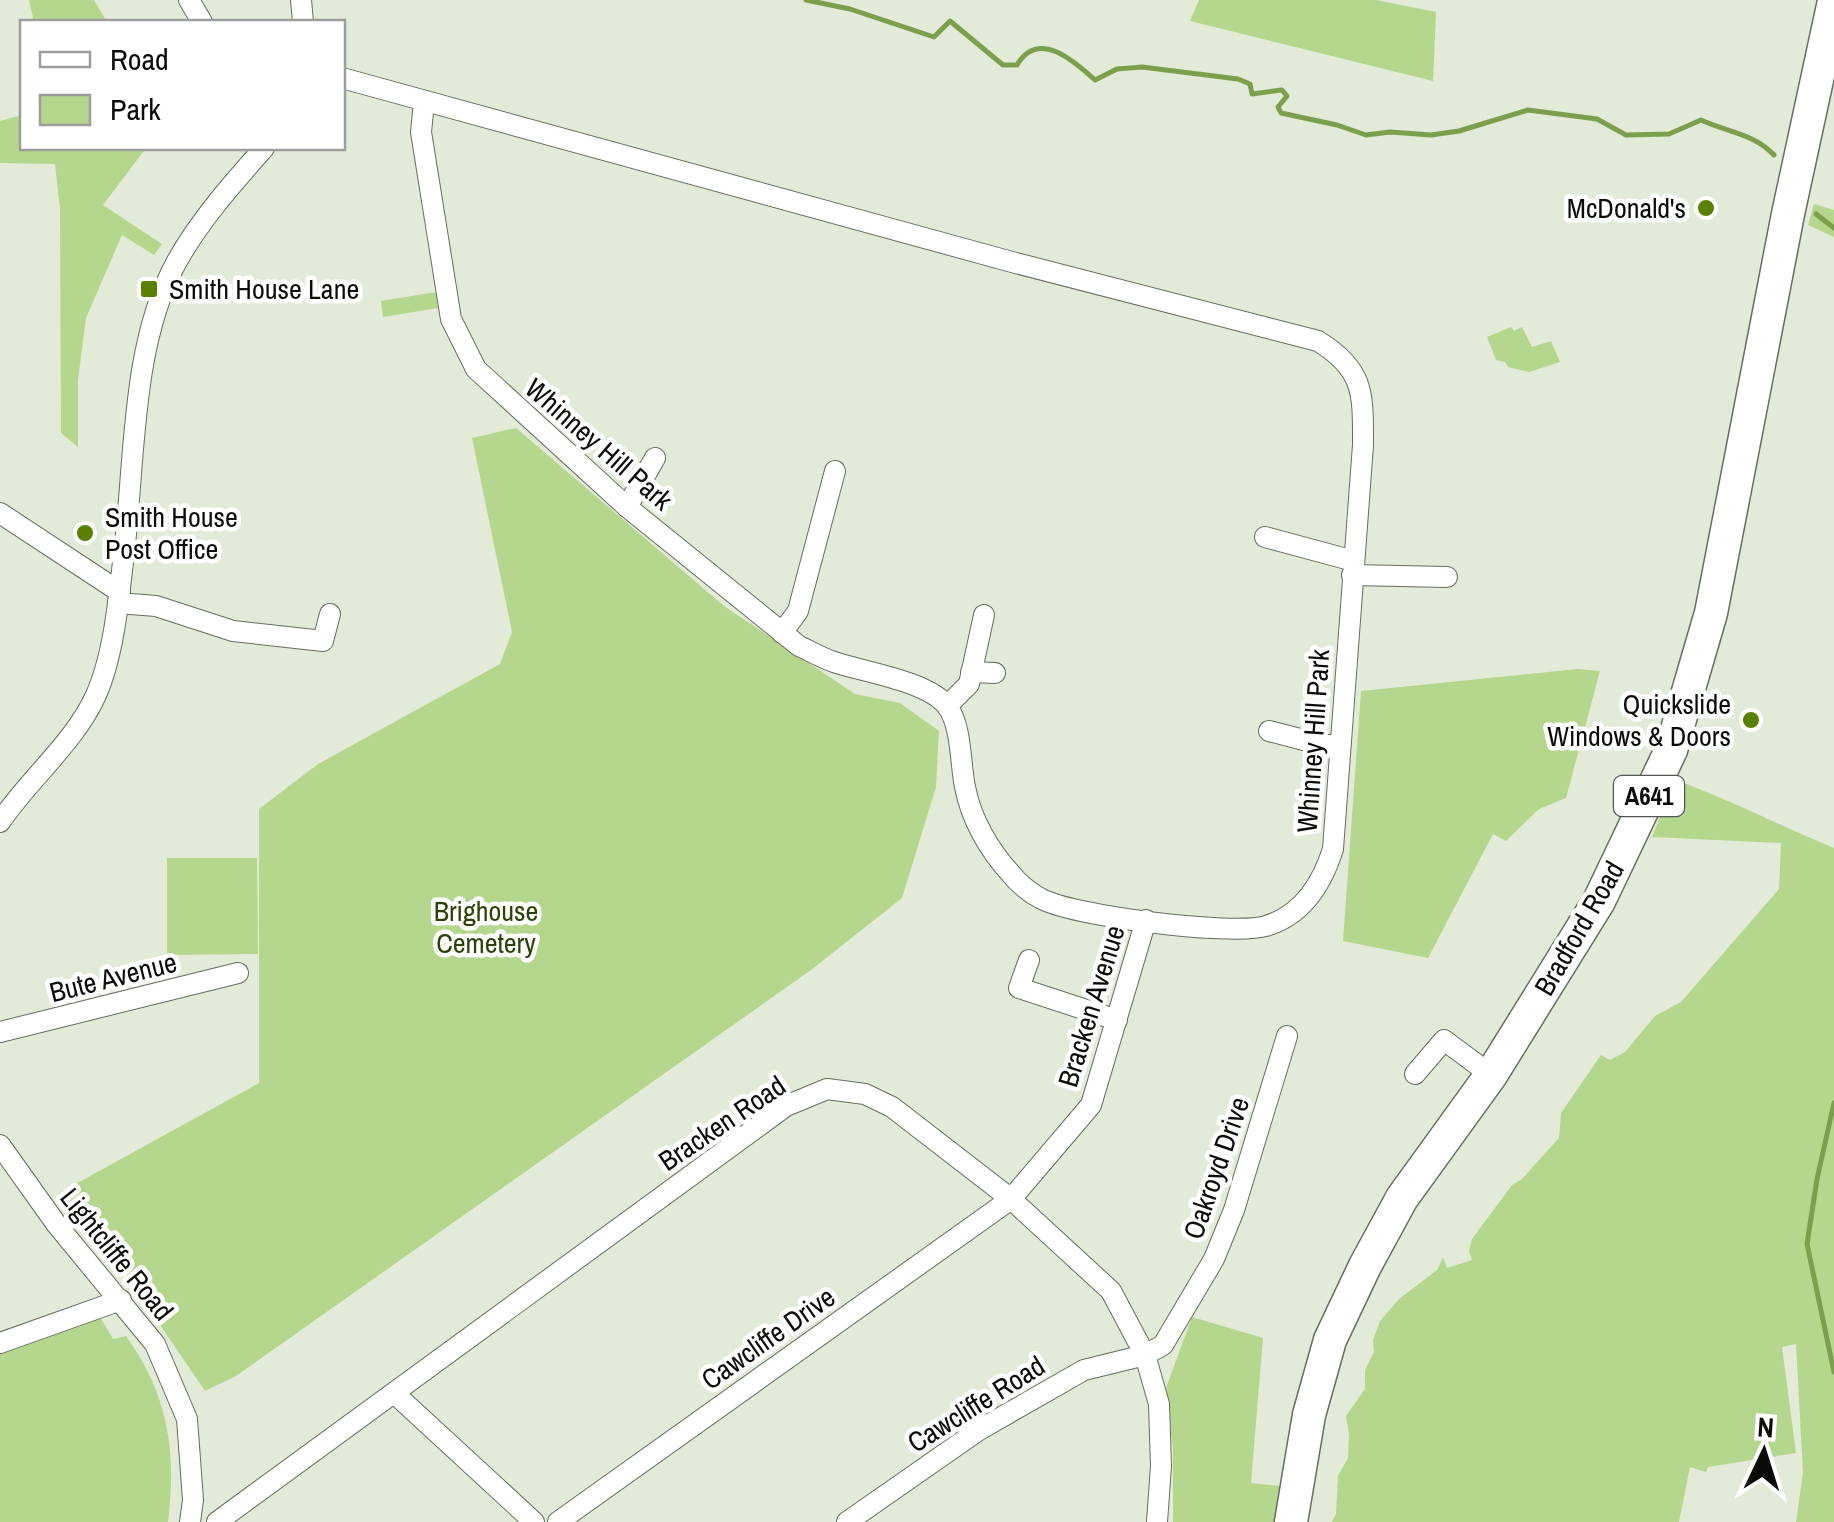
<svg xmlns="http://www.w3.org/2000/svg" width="1834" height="1522" font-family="'Archivo Narrow',sans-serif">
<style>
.green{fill:#b5d68d}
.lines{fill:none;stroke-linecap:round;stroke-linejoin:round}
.stream{stroke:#7c9f4d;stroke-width:5}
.street-casing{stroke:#666e5d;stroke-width:22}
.primary-casing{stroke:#666e5d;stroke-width:35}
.street{stroke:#fff;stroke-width:20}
.primary{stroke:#fff;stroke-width:32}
.poi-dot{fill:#588001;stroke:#fff;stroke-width:4}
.labels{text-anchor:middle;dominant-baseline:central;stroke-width:9;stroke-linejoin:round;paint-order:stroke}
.shield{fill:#fff;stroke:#545651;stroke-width:2.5}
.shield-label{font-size:25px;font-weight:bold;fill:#0a0d07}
.poi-label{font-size:28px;fill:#0a0d07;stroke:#fff;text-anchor:end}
.street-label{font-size:28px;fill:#0a0d07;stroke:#fff}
.park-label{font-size:28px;fill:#2d4304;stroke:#fff}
</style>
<rect width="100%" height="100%" fill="#e2ebd8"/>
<g class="green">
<polygon points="29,0 94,0 107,22 34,22"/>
<polygon points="1199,0 1376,0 1436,12 1433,81 1190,21"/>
<polygon points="22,115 22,148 146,148 103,205 162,244 154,255 122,235 86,318 78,380 78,447 61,433 60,209 55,164 0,163 0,121"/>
<polygon points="1814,204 1834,210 1834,237 1808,225"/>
<polygon points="436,292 438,308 383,317 381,301"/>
<polygon points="1511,327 1514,331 1522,327 1532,347 1551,341 1560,362 1529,372 1508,367 1505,362 1496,360 1487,337"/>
<polygon points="516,428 724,606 855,694 900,703 939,731 936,787 902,898 811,970 236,1376 205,1391 120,1266 61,1192 259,1083 259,809 318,764 500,664 512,632 472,438"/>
<polygon points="1577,669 1600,671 1566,798 1539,809 1506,841 1493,834 1428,958 1343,941 1361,691"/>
<path d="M1675,780C1729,799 1780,826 1834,848V1522H1796L1803,1473L1796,1344L1782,1347L1796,1453L1708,1467L1706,1472L1690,1467L1679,1522H1332L1336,1514L1338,1476L1348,1458L1349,1434L1346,1416L1365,1389V1370L1374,1352L1373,1340L1380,1321L1399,1299L1437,1270L1443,1257L1447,1268L1472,1260L1469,1251L1472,1239L1512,1185L1522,1179L1559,1138L1561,1113L1601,1055L1610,1060L1625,1052L1655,1016L1681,1002L1779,889L1781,843L1652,837Z"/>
<polygon points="167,858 257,858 258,954 167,955"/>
<path d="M100,1317L113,1339L126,1336C168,1394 177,1452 168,1522H0V1353Z"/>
<polygon points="1192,1317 1263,1338 1251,1483 1280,1486 1275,1522 1173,1522 1173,1449 1166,1388"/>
</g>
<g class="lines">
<g class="stream">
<path d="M806,0L850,9L934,37L950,21L1003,65H1017C1038,29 1073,60 1095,80L1117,69L1142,67L1238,79L1250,84L1252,94L1282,90L1287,96L1278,107L1281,113L1337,125L1366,135L1390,132L1431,135L1459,131L1528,110L1597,119L1626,135L1669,134L1701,120C1727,132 1755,134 1774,155"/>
<polyline points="1816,214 1834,228"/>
<polyline points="1834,1103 1817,1179 1807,1244 1834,1372"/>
</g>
<g class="street-casing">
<g id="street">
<polyline points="189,0 202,22"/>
<polyline points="301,0 303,22"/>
<path d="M342,78L1012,262L1318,341C1365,370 1363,394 1363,445L1333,849C1322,884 1303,915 1266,926C1233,936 1070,916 1040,898C1030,893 1018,883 1011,874C989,850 971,819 965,787C960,763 962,726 947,706C928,681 863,672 834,662C822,658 810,651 799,646L627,507L476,369L451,319L421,132L424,102"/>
<polyline points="627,507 655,458"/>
<polyline points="0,513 120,592"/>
<polyline points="1265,537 1354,561"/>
<polyline points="1352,575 1447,577"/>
<polyline points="118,603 156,606 233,631 323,641 330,614"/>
<polyline points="782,633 798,611 835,471"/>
<polyline points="971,672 995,673"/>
<polyline points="947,706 969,684 984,615"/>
<polyline points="1269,731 1323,745 1340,745"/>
<path d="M0,822C29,779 75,742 96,695C114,655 119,596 124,553C135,462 131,345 176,263C199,221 233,183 264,148"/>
<polyline points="1029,960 1019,988 1117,1020"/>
<polyline points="0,1032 238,973"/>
<polyline points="1415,1074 1444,1040 1491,1075"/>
<polyline points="0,1145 57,1225 155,1344 187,1419 193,1500 190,1522"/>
<polyline points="0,1343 121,1300"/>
<polyline points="394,1393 534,1522"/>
<polyline points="217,1522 786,1106 827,1089 865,1094 892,1107 1011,1199 1111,1291 1145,1355 1159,1404 1161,1466 1157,1522"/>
<polyline points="558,1522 1011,1199 1091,1105 1146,920"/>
<polyline points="847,1522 979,1430 1084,1370 1145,1355 1163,1345 1214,1259 1234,1210 1287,1036"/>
</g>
</g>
<g class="primary-casing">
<polyline id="primary" points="1291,1522 1309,1415 1330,1340 1365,1266 1402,1198 1491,1075 1599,901 1671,750 1711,613 1788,214 1834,1"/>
</g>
<use href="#street" class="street"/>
<use href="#primary" class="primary"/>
</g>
<g class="poi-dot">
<circle cx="1706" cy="208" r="10"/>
<rect x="139" y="279" width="20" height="20" rx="5"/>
<circle cx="85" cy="533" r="10"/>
<circle cx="1751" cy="720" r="10"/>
</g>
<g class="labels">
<rect class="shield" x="1614" y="776" width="70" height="40" rx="8"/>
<g class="shield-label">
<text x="1649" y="796">A641</text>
</g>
<g class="poi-label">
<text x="1686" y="208">McDonald's</text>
<text x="169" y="289" text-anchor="start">Smith House Lane</text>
<text x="105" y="517" text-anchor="start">Smith House<tspan x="105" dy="32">Post Office</tspan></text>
<text x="1731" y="704">Quickslide<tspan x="1731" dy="32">Windows &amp; Doors</tspan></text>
</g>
<g class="street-label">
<text transform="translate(599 444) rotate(41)">Whinney Hill Park</text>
<text transform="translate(1313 741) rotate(-86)">Whinney Hill Park</text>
<text transform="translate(1579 928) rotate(-60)">Bradford Road</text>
<text transform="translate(113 977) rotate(-14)">Bute Avenue</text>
<text transform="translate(1091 1006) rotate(-73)">Bracken Avenue</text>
<text transform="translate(722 1123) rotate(-34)">Bracken Road</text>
<text transform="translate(1216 1168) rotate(-71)">Oakroyd Drive</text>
<text transform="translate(117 1254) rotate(51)">Lightcliffe Road</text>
<text transform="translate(768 1338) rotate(-35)">Cawcliffe Drive</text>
<text transform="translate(976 1404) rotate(-32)">Cawcliffe Road</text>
</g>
<g class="park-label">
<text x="486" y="911">Brighouse<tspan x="486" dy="32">Cemetery</tspan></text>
</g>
</g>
<rect x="20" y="20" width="325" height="130" fill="#ffffff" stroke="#9d9e9c" stroke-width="2.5"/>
<rect x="40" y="52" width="50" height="15" fill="#ffffff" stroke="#9d9e9c" stroke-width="2.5"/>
<text x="110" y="70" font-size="30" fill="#0a0d07">Road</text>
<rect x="40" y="95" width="50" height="30" fill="#b5d68d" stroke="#9d9e9c" stroke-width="2.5"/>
<text x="110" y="120" font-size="30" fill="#0a0d07">Park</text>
<g transform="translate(1764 1452) rotate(4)" stroke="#ffffff" stroke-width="8" paint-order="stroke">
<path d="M0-8L18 38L0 25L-18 38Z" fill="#0a0d07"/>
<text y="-15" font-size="28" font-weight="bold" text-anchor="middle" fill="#0a0d07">N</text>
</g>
</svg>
